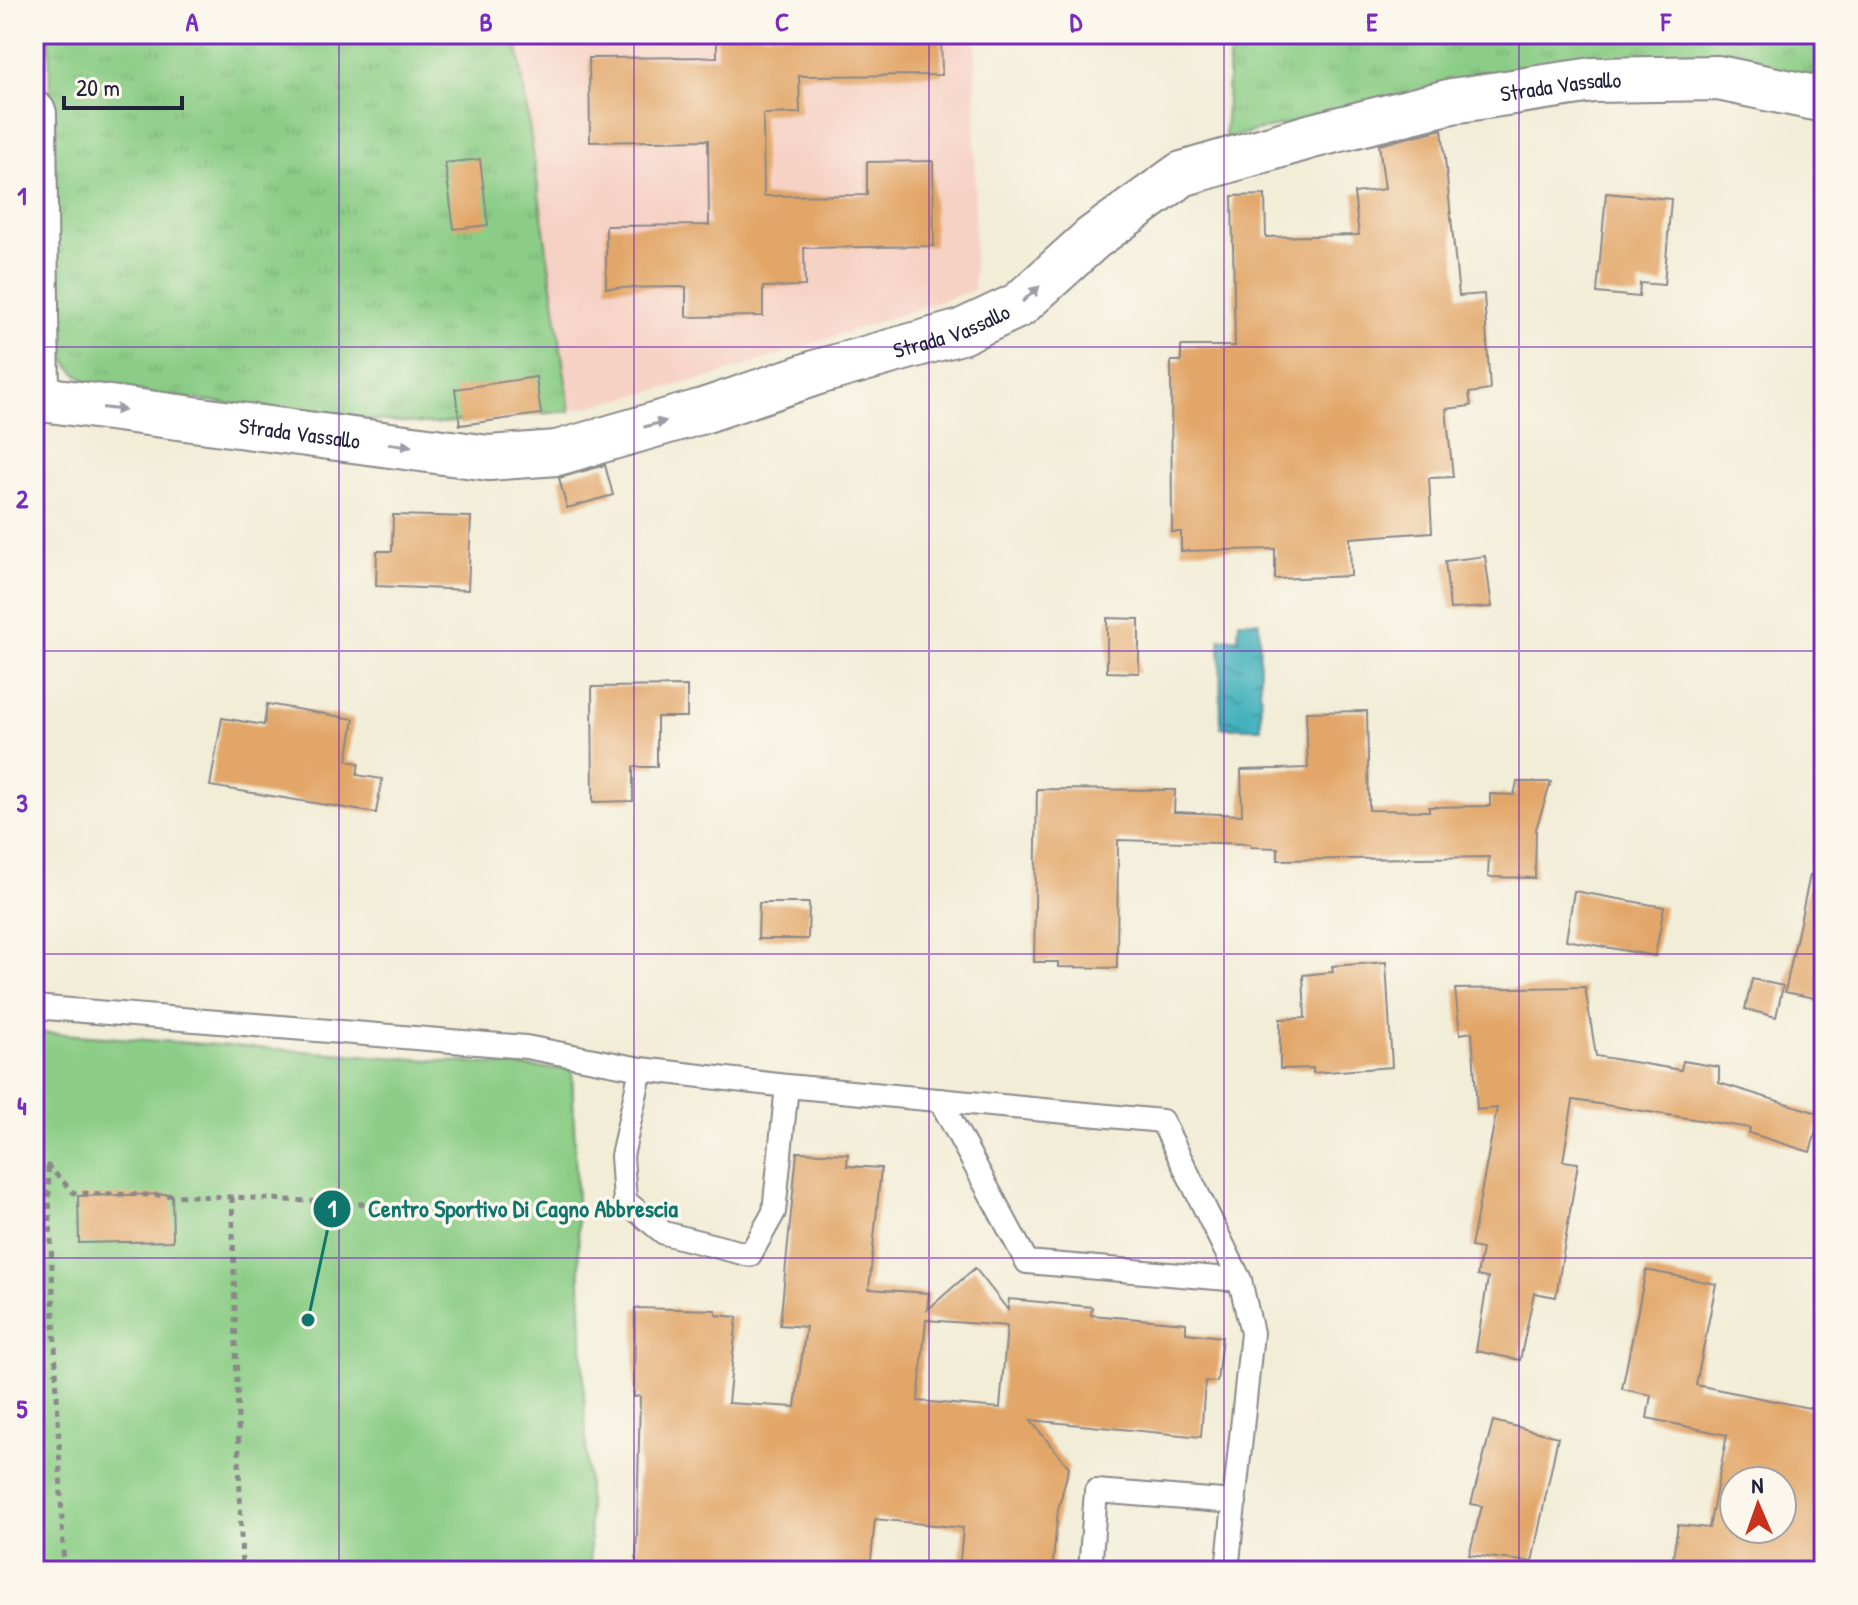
<svg xmlns="http://www.w3.org/2000/svg" width="1858" height="1605" font-family="'Patrick Hand',sans-serif">
<style>
.built{fill:#f6d2c5}
.grass{fill:url(#grass-tufts);stroke:#567860;stroke-width:2}
.pitch{fill:#8bcd86;stroke:#567860;stroke-width:2}
.water{fill:url(#water-ripples);stroke:#31697b;stroke-width:2}
.building{fill:#e2a668;fill-rule:evenodd}
.lines{fill:none;stroke-linecap:round;stroke-linejoin:round}
.service-casing{stroke:#8a8889;stroke-width:26}
.minor-casing{stroke:#8a8889;stroke-width:48}
.path{stroke:#8a8889;stroke-width:5;stroke-dasharray:6 6;stroke-linecap:butt}
.service{stroke:#fff;stroke-width:22}
.minor{stroke:#fff;stroke-width:44}
.oneway{fill:#9c9ca7}
.grid{fill:none;stroke:#7b2cbf;stroke-width:2;stroke-opacity:0.55}
.labels{text-anchor:middle;dominant-baseline:central;stroke-width:7;stroke-linejoin:round;paint-order:stroke}
.street-label{font-size:22px;fill:#22223b;stroke:#fbf7ec}
.leader{fill:none;stroke:#0f766e;stroke-width:3}
.callout-dot{fill:#0f766e;stroke:#fbf7ec;stroke-width:3}
.mark-label{font-size:24px;text-anchor:middle;font-weight:bold;fill:#fff}
.callout-label{font-size:24px;text-anchor:middle;font-weight:bold;fill:#0f766e;stroke:#fbf7ec;stroke-width:7;stroke-linejoin:round;paint-order:stroke}
.neatline{fill:none;stroke:#7b2cbf;stroke-width:3}
.grid-label{font-size:26px;text-anchor:middle;font-weight:bold;fill:#7b2cbf}
</style>
<defs>
<pattern id="grass-tufts" width="24" height="20" patternUnits="userSpaceOnUse" patternTransform="scale(2)"><rect width="24" height="20" fill="#8bcd86"/><path d="M3 7l-1-3M5 7V3M7 7l1-3M15 17l-1-3M17 17v-4M19 17l1-3" fill="none" stroke="#78b075"/></pattern>
<pattern id="water-ripples" width="26" height="14" patternUnits="userSpaceOnUse" patternTransform="scale(2)"><rect width="26" height="14" fill="#40b0bb"/><path d="M2 4q2-2 4 0t4 0M15 11q2-2 4 0t4 0" fill="none" stroke="#358f99"/></pattern>
</defs>
<rect width="100%" height="100%" fill="#fbf7ec"/>
<filter id="ink" filterUnits="userSpaceOnUse"><feTurbulence type="fractalNoise" baseFrequency=".0125" numOctaves="2"/><feDisplacementMap in="SourceGraphic" scale="16" xChannelSelector="R" yChannelSelector="G"/><feConvolveMatrix kernelMatrix="1 2 1 2 8 2 1 2 1" color-interpolation-filters="sRGB"/></filter>
<filter id="wash" filterUnits="userSpaceOnUse"><feTurbulence type="fractalNoise" baseFrequency=".006" numOctaves="4" result="noise"/><feDisplacementMap in="SourceGraphic" scale="32" xChannelSelector="R" yChannelSelector="G"/><feGaussianBlur stdDeviation="1.8" result="paint"/><feColorMatrix in="noise" values="0 0 0 0 0 0 0 0 0 0 0 0 0 0 0 0 0 1.4 0 .05"/><feComposite in="paint" operator="in"/></filter>
<g filter="url(#wash)">
<rect width="100%" height="100%" fill="#f2edd7"/>
<polygon class="built" points="516,34 976,34 974,290 709,378 570,411"/>
<g class="grass">
<path d="M49,34H516L570,411L431,424L322,417L93,385C69,372 62,358 54,332Z"/>
<polygon points="1230,34 1824,34 1824,84 1411,96 1225,138"/>
</g>
<polygon class="pitch" points="34,1032 572,1070 591,1571 34,1571"/>
<polygon class="water" points="1239,621 1259,621 1261,728 1221,728 1220,639 1238,638"/>
<g id="blocks">
<g class="building">
<polygon points="717,34 941,34 942,75 799,76 800,113 763,114 764,196 867,195 867,162 933,161 934,246 804,248 805,286 763,287 763,316 686,317 686,287 606,288 606,226 709,225 708,140 590,142 589,58 717,57"/>
<polygon points="1442,129 1459,296 1484,294 1490,390 1469,393 1471,406 1446,409 1453,477 1429,478 1432,532 1350,538 1351,576 1275,579 1275,549 1181,551 1181,532 1172,532 1171,361 1181,361 1181,346 1235,346 1232,196 1265,195 1266,237 1359,235 1354,193 1385,189 1379,145"/>
<polygon points="480,159 488,225 454,229 445,163"/>
<polygon points="1606,193 1671,199 1664,285 1640,283 1639,297 1597,293"/>
<polygon points="536,377 541,414 460,425 455,389"/>
<polygon points="605,465 613,495 567,508 559,478"/>
<polygon points="393,515 471,517 468,590 376,586 377,551 392,551"/>
<polygon points="1485,556 1492,607 1450,609 1445,561"/>
<polygon points="1107,618 1139,619 1139,673 1107,672"/>
<polygon points="687,686 687,717 657,717 657,767 633,767 633,801 593,802 592,687"/>
<polygon points="267,704 354,719 347,761 359,763 357,775 382,779 376,813 210,786 222,718 264,725"/>
<polygon points="1367,711 1369,810 1429,811 1429,807 1490,806 1490,794 1514,795 1517,782 1551,782 1536,829 1535,878 1488,877 1489,857 1278,860 1278,848 1250,847 1250,844 1118,840 1117,968 1058,967 1058,962 1034,962 1037,789 1175,790 1174,812 1242,815 1241,770 1308,768 1306,712"/>
<polygon points="1810,875 1824,876 1824,1000 1785,992"/>
<polygon points="1574,891 1664,907 1655,956 1566,940"/>
<polygon points="759,903 809,903 808,939 758,939"/>
<polygon points="1386,962 1392,1067 1313,1073 1313,1068 1280,1069 1280,1019 1305,1018 1303,975 1333,972 1332,966"/>
<polygon points="1752,979 1783,986 1776,1017 1745,1009"/>
<polygon points="1585,987 1596,1056 1681,1070 1683,1061 1719,1067 1719,1083 1821,1114 1810,1152 1749,1133 1750,1128 1573,1100 1563,1161 1578,1163 1556,1297 1534,1293 1520,1360 1476,1351 1488,1278 1477,1276 1482,1249 1471,1247 1497,1108 1477,1110 1472,1032 1460,1034 1455,989"/>
<path d="M797,1152L848,1154L847,1166L881,1168L869,1289L929,1293L927,1310L975,1268L1008,1310L1009,1299L1092,1307L1091,1315L1186,1323V1333L1222,1337L1217,1382L1205,1381L1201,1437L1030,1420L1069,1467L1058,1510L1052,1571H959L963,1528L875,1519L870,1571H636L640,1396L634,1397L635,1308L716,1310V1315L737,1317L728,1403L795,1407L806,1327L780,1325ZM926,1320L1007,1326L1000,1408L918,1401Z"/>
<polygon points="172,1194 173,1241 79,1243 78,1196"/>
<path d="M1646,1270L1716,1284L1696,1385L1824,1411V1571H1671L1678,1525L1709,1528L1727,1435L1647,1418L1651,1395L1622,1389ZM1734,1481H1782V1529H1734Z"/>
<polygon points="1493,1421 1558,1437 1532,1562 1469,1555 1482,1506 1471,1504"/>
</g>
</g>
</g>
<g filter="url(#ink)">
<use href="#blocks" fill-opacity="0" stroke="#8a8889" stroke-width="2"/>
<g class="lines">
<g class="service-casing">
<g id="service">
<polyline points="34,1007 526,1047 641,1069 787,1086 1162,1121 1240,1280 1252,1333 1227,1571"/>
<polyline points="641,1069 622,1156 625,1201 664,1233 750,1255 774,1212 787,1086"/>
<polyline points="940,1100 1027,1262 1240,1280"/>
<polyline points="1090,1571 1096,1491 1235,1502"/>
</g>
</g>
<g class="minor-casing">
<g id="minor">
<polyline points="34,114 37,399"/>
<path id="s1" d="M34,398L489,458L557,453L703,411L818,372L961,332L1019,305L1093,238L1182,174L1312,136L1452,101L1593,80L1718,78L1824,100"/>
</g>
</g>
<g class="path">
<polyline points="34,1166 48,1166 74,1193 232,1197 532,1213"/>
<polyline points="48,1167 64,1571"/>
<polyline points="232,1197 242,1571"/>
</g>
<use href="#service" class="service"/>
<use href="#minor" class="minor"/>
</g>
<defs><path id="oneway-solid" d="M-6-.8H1V-3.2L6.5 0L1 3.2V.8H-6Z" transform="scale(2)"/></defs>
<g class="oneway">
<use href="#oneway-solid" transform="translate(1031 294) rotate(-42)"/>
<use href="#oneway-solid" transform="translate(114 409) rotate(7)"/>
<use href="#oneway-solid" transform="translate(655 424) rotate(-16)"/>
<use href="#oneway-solid" transform="translate(400 445) rotate(7)"/>
</g>
</g>
<path class="grid" d="M339,34V1571M634,34V1571M929,34V1571M1224,34V1571M1519,34V1571M34,347H1824M34,651H1824M34,954H1824M34,1258H1824"/>
<g class="labels">
<g class="street-label">
<text stroke="none"><textPath href="#s1" startOffset="1612">Strada Vassallo</textPath></text>
<text stroke="none"><textPath href="#s1" startOffset="940">Strada Vassallo</textPath></text>
<text stroke="none"><textPath href="#s1" startOffset="268">Strada Vassallo</textPath></text>
</g>
</g>
<path class="leader" d="M308 1320L332 1209"/>
<g class="callout-dot">
<circle cx="308" cy="1320" r="8"/>
<circle cx="332" cy="1209" r="20"/>
</g>
<g class="mark-label">
<text x="332" y="1217">1</text>
</g>
<g class="callout-label">
<text x="523" y="1217">Centro Sportivo Di Cagno Abbrescia</text>
</g>
<rect width="1858" height="1605" fill="none" stroke="#fbf7ec" stroke-width="88"/>
<g transform="translate(1758 1505) rotate(358)"><circle r="38" fill="#fbf7ec" stroke="#a4a2a5" stroke-width="2"/>
<path d="M0-6L14 30L0 20L-14 30Z" fill="#c8321e"/>
<text y="-12" font-size="22" font-weight="bold" text-anchor="middle" fill="#22223b">N</text>
</g>
<path d="M64 96v12h118v-12" fill="none" stroke="#22223b" stroke-width="4"/>
<text x="76" y="96" font-size="24" fill="#22223b" stroke="#fbf7ec" stroke-width="6" paint-order="stroke">20 m</text>
<rect x="44" y="44" width="1770" height="1517" class="neatline"/>
<g class="grid-label">
<text x="192" y="31">A</text>
<text x="486" y="31">B</text>
<text x="782" y="31">C</text>
<text x="1076" y="31">D</text>
<text x="1372" y="31">E</text>
<text x="1666" y="31">F</text>
<text x="22" y="205">1</text>
<text x="22" y="508">2</text>
<text x="22" y="812">3</text>
<text x="22" y="1115">4</text>
<text x="22" y="1418">5</text>
</g>
</svg>
